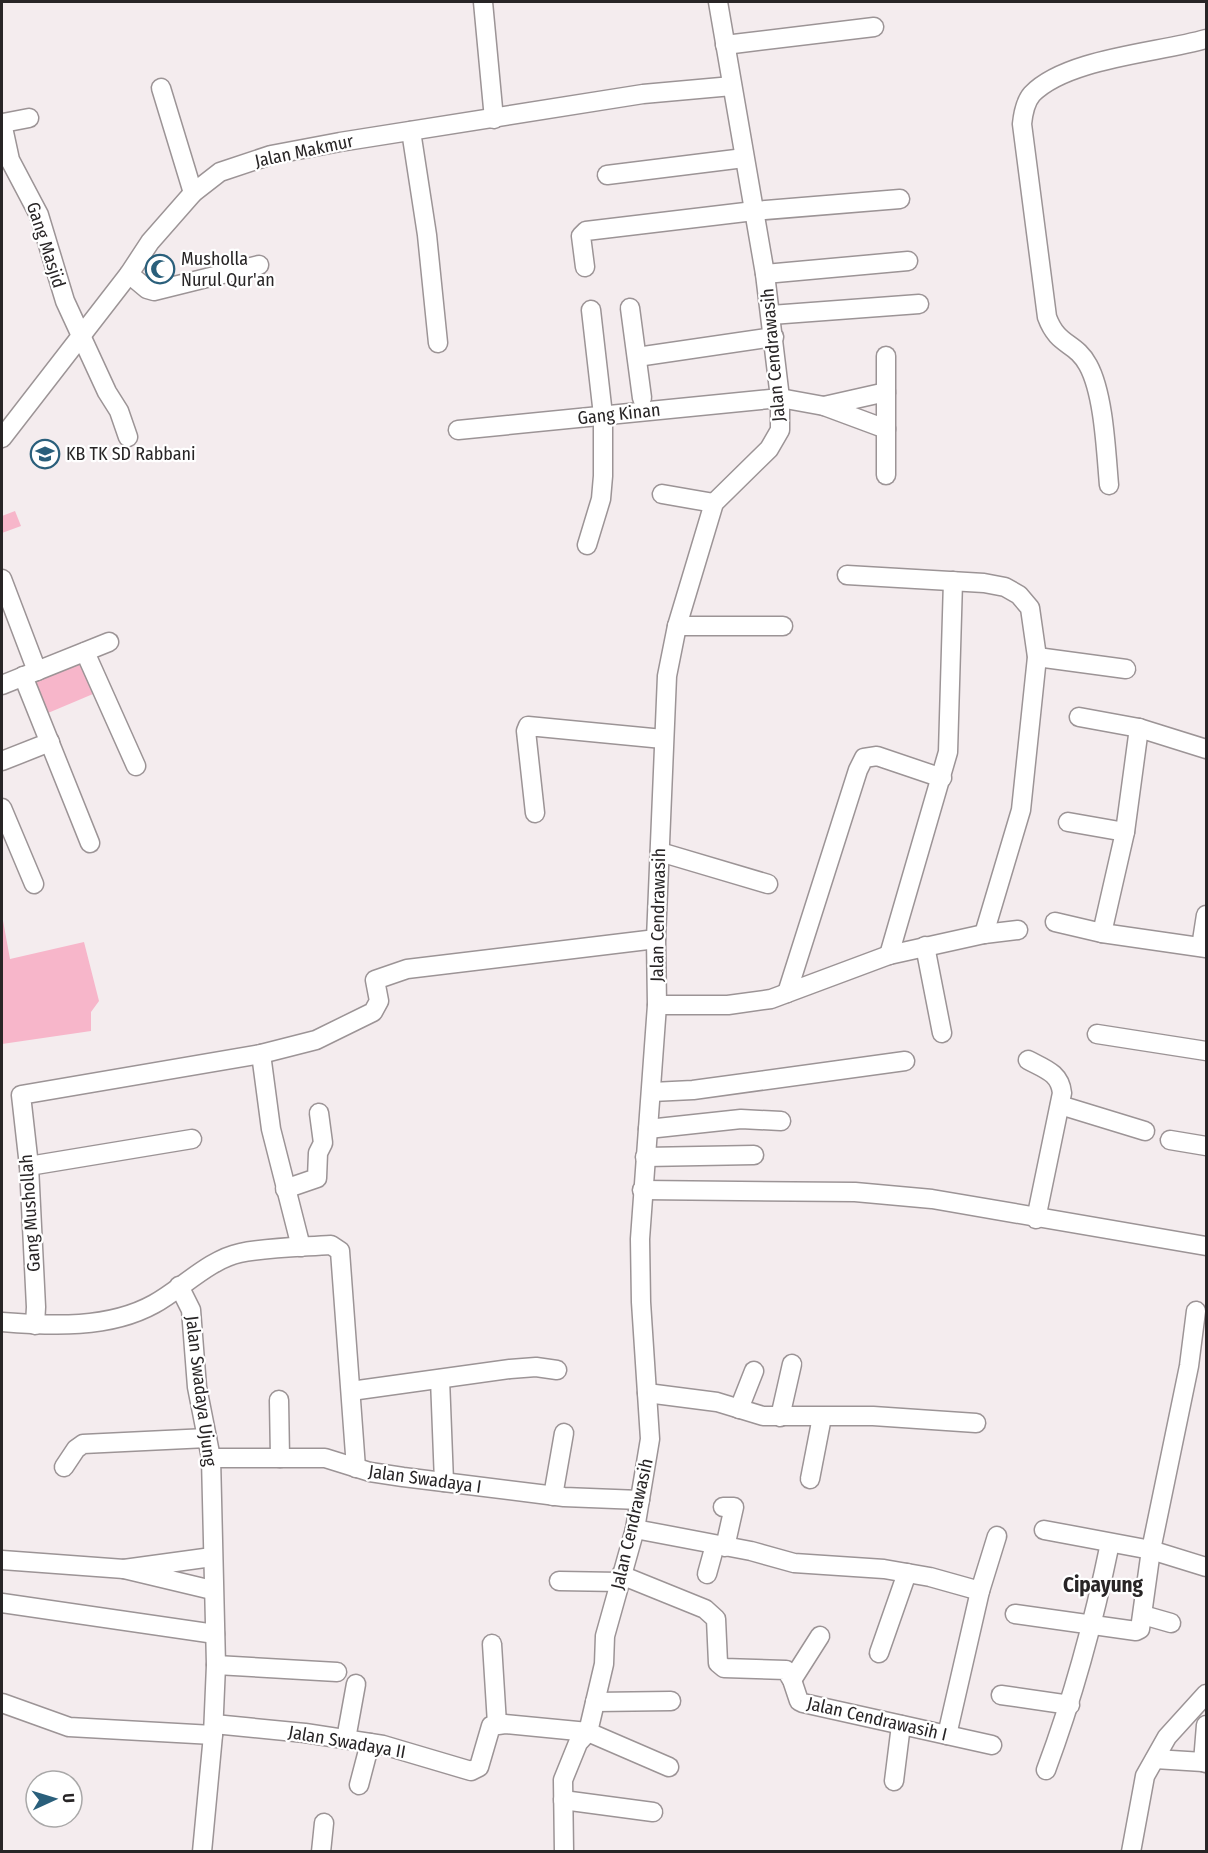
<svg xmlns="http://www.w3.org/2000/svg" width="1208" height="1853" font-family="'Fira Sans Condensed',sans-serif">
<style>
.green{fill:#f7b6ca}
.lines{fill:none;stroke-linecap:round;stroke-linejoin:round}
.minor-casing{stroke:#9c9496;stroke-width:21}
.minor{stroke:#fff;stroke-width:18}
.labels{text-anchor:middle;dominant-baseline:central;stroke-width:4.5;stroke-linejoin:round;paint-order:stroke}
.street-label{font-size:18px;fill:#282526;stroke:#fff}
.poi-label{font-size:18px;fill:#282526;stroke:#fff;text-anchor:start}
.quarter-label{font-size:21px;font-weight:bold;fill:#282526;stroke:#fff}
</style>
<rect width="100%" height="100%" fill="#f4ecee"/>
<g class="green">
<polygon points="15,511 21,526 2,533 2,516"/>
<polygon points="80,663 93,694 48,713 35,682"/>
<polygon points="2,915 10,959 84,942 99,1001 91,1012 91,1031 2,1044"/>
</g>
<g class="lines">
<g class="minor-casing">
<g id="minor">
<polyline points="483,2 494,119"/>
<polyline points="725,45 874,27"/>
<polyline points="161,88 193,193"/>
<polyline points="2,123 10,160 39,215 65,301 107,392 119,411 128,437"/>
<polyline points="3,123 29,118"/>
<polyline points="411,131 427,235 438,343"/>
<polyline points="607,175 744,158"/>
<polyline points="585,267 581,236 586,231 754,211 900,199"/>
<polyline points="129,274 147,289 154,291 259,265"/>
<polyline points="765,274 908,261"/>
<polyline points="630,308 642,398"/>
<polyline points="771,315 919,304"/>
<polyline points="637,357 774,337"/>
<polyline points="824,406 886,392"/>
<polyline points="458,430 780,398 824,406 886,429"/>
<polyline points="2,438 129,274 150,242 193,193 220,172 271,155 340,142 643,94 732,86"/>
<polyline points="886,475 886,356"/>
<path d="M1109,485C1106,452 1104,394 1088,365C1075,341 1058,347 1047,317L1022,124C1023,114 1025,102 1032,94C1067,58 1158,53 1206,39"/>
<polyline points="662,494 714,503"/>
<polyline points="587,545 601,499 603,476 603,415 591,310"/>
<polyline points="847,575 984,583 1005,587 1019,595 1030,608 1037,657 1021,810 984,934"/>
<polyline points="2,579 37,671"/>
<polyline points="677,626 783,626"/>
<polyline points="85,652 136,766"/>
<polyline points="1037,657 1126,669"/>
<polyline points="23,676 90,843"/>
<polyline points="2,685 109,642"/>
<polyline points="1079,717 1139,728 1206,749"/>
<polyline points="2,761 50,742"/>
<polyline points="2,808 34,884"/>
<polyline points="535,813 526,731 528,726 663,739"/>
<polyline points="1068,822 1125,832"/>
<polyline points="660,852 768,884"/>
<polyline points="1055,922 1102,933 1206,948"/>
<polyline points="1102,933 1125,832 1139,728"/>
<polyline points="925,946 942,1033"/>
<polyline points="1201,947 1206,915"/>
<polyline points="889,955 948,752 953,581"/>
<polyline points="787,993 858,770 864,758 877,756 942,778"/>
<polyline points="657,1005 728,1005 771,999 889,955 984,934 1018,930"/>
<polyline points="1097,1034 1206,1051"/>
<polyline points="261,1054 271,1129 301,1247"/>
<path d="M1028,1060C1045,1069 1060,1073 1062,1093L1036,1219"/>
<polyline points="652,1092 693,1090 905,1061"/>
<polyline points="1060,1105 1145,1131"/>
<polyline points="648,1129 741,1119 781,1121"/>
<polyline points="1170,1140 1206,1146"/>
<polyline points="645,1157 754,1155"/>
<polyline points="29,1166 192,1139"/>
<polyline points="285,1189 317,1178 318,1153 323,1143 319,1113"/>
<polyline points="642,1190 855,1192 932,1199 1206,1246"/>
<polyline points="179,1286 191,1310 197,1387 211,1458 216,1665 213,1735 202,1852"/>
<path d="M2,1322C51,1326 109,1329 154,1304C180,1290 210,1259 240,1253C269,1247 301,1247 331,1245L340,1251L356,1468"/>
<polyline points="35,1325 36,1307 29,1166 21,1095 261,1054 316,1040 373,1012 379,1001 375,980 407,969 656,939"/>
<polyline points="440,1379 444,1482"/>
<polyline points="351,1391 510,1369 536,1367 557,1370"/>
<polyline points="647,1393 717,1402 763,1416 873,1416 976,1423"/>
<polyline points="279,1400 280,1458"/>
<polyline points="739,1409 754,1371"/>
<polyline points="780,1417 792,1364"/>
<polyline points="211,1458 325,1458 370,1472 403,1477 564,1497 640,1500"/>
<polyline points="64,1467 76,1449 83,1444 207,1438"/>
<polyline points="810,1479 822,1417"/>
<polyline points="553,1496 564,1433"/>
<polyline points="723,1507 734,1507 725,1547"/>
<polyline points="635,1529 751,1551 794,1563 884,1569 930,1577 980,1591"/>
<polyline points="1044,1530 1151,1550 1206,1567"/>
<polyline points="212,1557 124,1569 212,1590"/>
<polyline points="2,1560 124,1569"/>
<polyline points="707,1574 715,1545"/>
<polyline points="621,1575 705,1609 716,1619 718,1663 724,1668 786,1670 792,1680 799,1701 803,1703 992,1745"/>
<polyline points="559,1581 620,1582"/>
<polyline points="2,1603 215,1634"/>
<polyline points="1015,1614 1136,1631 1140,1629 1151,1550 1189,1366 1196,1311"/>
<polyline points="1143,1615 1171,1623"/>
<polyline points="492,1644 497,1724"/>
<polyline points="879,1653 907,1573"/>
<polyline points="216,1665 337,1672"/>
<polyline points="792,1680 820,1636"/>
<polyline points="1001,1695 1070,1705"/>
<polyline points="595,1702 671,1701"/>
<polyline points="2,1703 69,1727 213,1735"/>
<polyline points="214,1724 305,1733 383,1745 471,1771 479,1767 491,1726 505,1724 588,1732 669,1767"/>
<polyline points="1206,1725 1203,1762 1206,1763"/>
<polyline points="947,1735 980,1591 997,1536"/>
<polyline points="346,1739 356,1684"/>
<polyline points="1155,1759 1203,1762"/>
<path d="M1046,1770C1074,1695 1094,1621 1110,1543"/>
<polyline points="894,1781 901,1725"/>
<polyline points="359,1785 370,1743"/>
<polyline points="563,1800 653,1812"/>
<polyline points="321,1852 324,1823"/>
<polyline points="564,1852 563,1780 578,1743 588,1732 604,1664 605,1636 635,1529 650,1439 641,1302 640,1239 657,1005 656,939 667,676 677,626 714,503 769,449 780,430 780,398 765,274 718,2"/>
<polyline points="1131,1852 1145,1776 1167,1737 1206,1694"/>
</g>
</g>
<use href="#minor" class="minor"/>
</g>
<defs>
<g id="mosque-ring" transform="scale(1.5)"><circle r="9.5" fill="#fff" stroke="#2a5f7b" stroke-width="1.5"/><path d="M3.5-4.9A6 6 0 1 0 3.5 4.9A5 5 0 1 1 3.5-4.9Z" fill="#2a5f7b"/></g>
<g id="school-ring" transform="scale(1.5)"><circle r="9.5" fill="#fff" stroke="#2a5f7b" stroke-width="1.5"/><path d="M0-5L7-2L0 1L-7-2ZM-4 1L0 2.5L4 1V4Q0 6-4 4Z" fill="#2a5f7b"/></g>
</defs>
<g fill-rule="evenodd">
<use href="#mosque-ring" x="160" y="269"/>
<use href="#school-ring" x="45" y="454"/>
</g>
<g class="labels">
<g class="street-label">
<text transform="translate(304 151) rotate(-12)">Jalan Makmur</text>
<text transform="translate(46 245) rotate(72)">Gang Masjid</text>
<text transform="translate(773 355) rotate(-95)">Jalan Cendrawasih</text>
<text transform="translate(619 414) rotate(-6)">Gang Kinan</text>
<text transform="translate(658 915) rotate(-89)">Jalan Cendrawasih</text>
<text transform="translate(30 1213) rotate(-94)">Gang Mushollah</text>
<text transform="translate(201 1391) rotate(83)">Jalan Swadaya Ujung</text>
<text transform="translate(425 1479) rotate(8)">Jalan Swadaya I</text>
<text transform="translate(632 1524) rotate(-77)">Jalan Cendrawasih</text>
<text transform="translate(877 1719) rotate(13)">Jalan Cendrawasih I</text>
<text transform="translate(347 1742) rotate(10)">Jalan Swadaya II</text>
</g>
<g class="poi-label">
<text x="181" y="259">Musholla<tspan x="181" dy="21">Nurul Qur'an</tspan></text>
<text x="66" y="454">KB TK SD Rabbani</text>
</g>
<g class="quarter-label">
<text x="1103" y="1585">Cipayung</text>
</g>
</g>
<rect width="1208" height="1853" fill="none" stroke="#282526" stroke-width="6"/>
<g transform="translate(54 1799) rotate(86)"><circle r="28" fill="#ffffff" stroke="#a9a8a8" stroke-width="1.5"/>
<path d="M0-4.5L10 22L0 15L-10 22Z" fill="#2a5f7b"/>
<text y="-9" font-size="16" font-weight="bold" text-anchor="middle" fill="#282526">U</text>
</g>
</svg>
